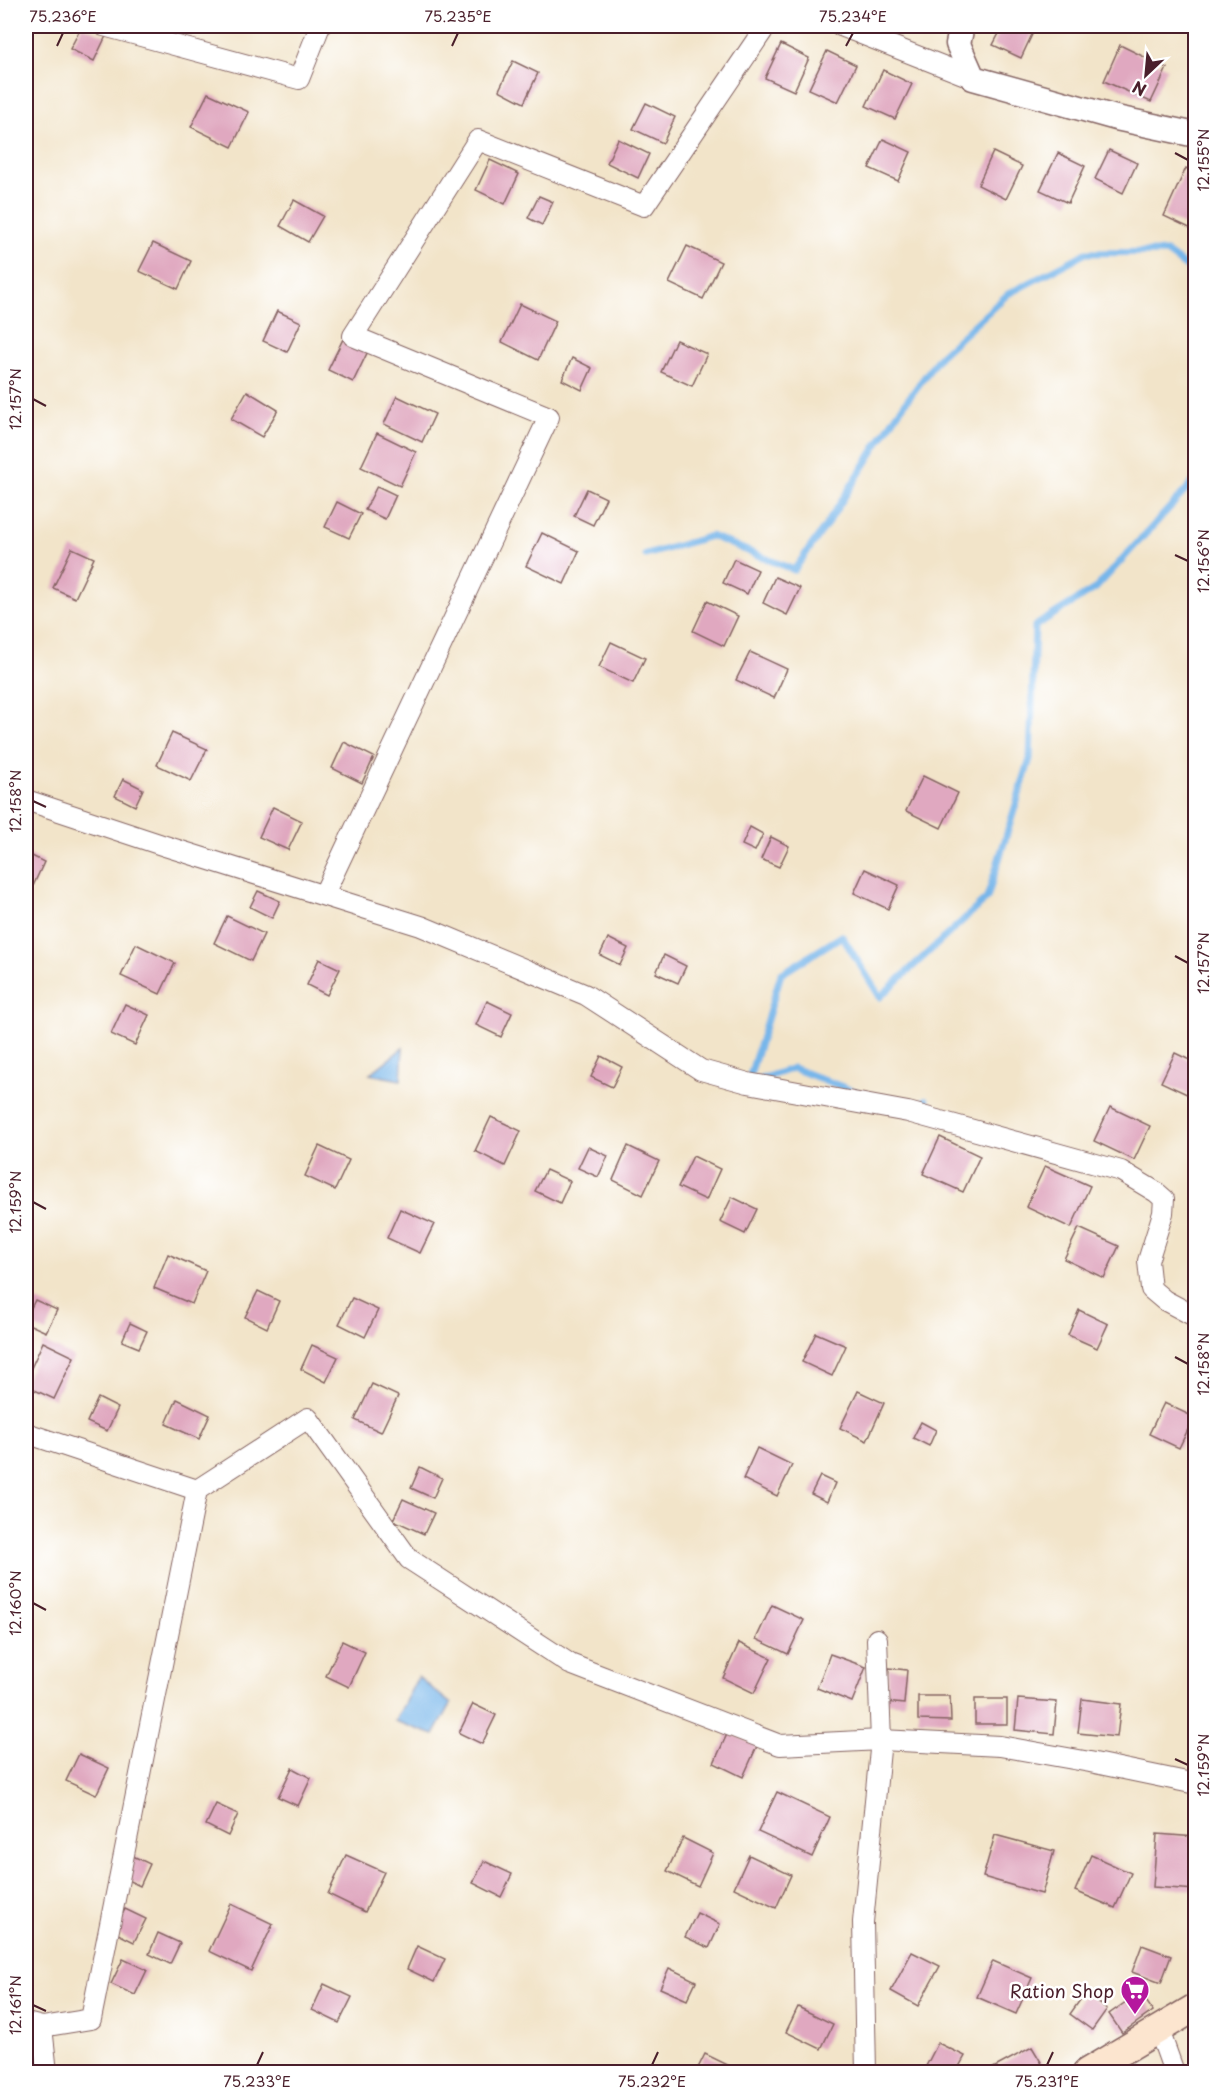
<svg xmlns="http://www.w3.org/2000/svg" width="1221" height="2098" font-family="'Playpen Sans',sans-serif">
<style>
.water{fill:#77b6ea;stroke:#606a8a;stroke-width:1.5}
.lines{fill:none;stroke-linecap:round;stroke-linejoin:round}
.stream{stroke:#77b6ea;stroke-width:7}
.building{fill:#e0a8c0}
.minor-casing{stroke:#856462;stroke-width:22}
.tertiary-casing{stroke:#856462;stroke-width:27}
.secondary-casing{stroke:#856462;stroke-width:30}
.minor{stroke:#fff;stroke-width:20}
.tertiary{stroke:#fff;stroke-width:24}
.secondary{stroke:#fce5cf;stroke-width:27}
.ticks{fill:none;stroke:#4a1f2b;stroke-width:2}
.labels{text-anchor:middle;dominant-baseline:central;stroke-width:5;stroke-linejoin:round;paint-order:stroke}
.poi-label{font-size:18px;fill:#4a1f2b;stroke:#fff;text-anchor:end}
.neatline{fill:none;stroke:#4a1f2b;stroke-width:2}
.ticks-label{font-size:15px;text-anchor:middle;fill:#4a1f2b}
</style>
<rect width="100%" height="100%" fill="#fff"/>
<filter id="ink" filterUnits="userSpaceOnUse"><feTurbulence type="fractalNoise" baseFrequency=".0167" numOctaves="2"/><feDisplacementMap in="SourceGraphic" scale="12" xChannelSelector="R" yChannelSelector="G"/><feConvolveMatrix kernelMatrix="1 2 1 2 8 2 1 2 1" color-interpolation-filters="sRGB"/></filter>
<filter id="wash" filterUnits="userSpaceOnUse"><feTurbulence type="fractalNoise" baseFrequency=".008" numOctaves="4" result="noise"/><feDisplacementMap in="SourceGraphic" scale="24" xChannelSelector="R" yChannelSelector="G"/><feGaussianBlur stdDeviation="1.35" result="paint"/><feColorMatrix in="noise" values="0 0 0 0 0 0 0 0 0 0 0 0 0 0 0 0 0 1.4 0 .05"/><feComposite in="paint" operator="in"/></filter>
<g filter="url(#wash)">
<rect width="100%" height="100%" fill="#f2e4c9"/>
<g class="water">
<polygon points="403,1048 401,1080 370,1074"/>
<polygon points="418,1677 451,1704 434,1735 395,1721"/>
</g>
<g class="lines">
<g class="stream">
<polyline points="646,555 711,536 794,570 827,524 897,414 940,356 1008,294 1086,253 1166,252 1196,274"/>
<polyline points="761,1079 793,1068 866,1096"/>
<polyline points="748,1082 781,974 842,936 880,997 987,898 1030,759 1035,626 1096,588 1196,479"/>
<polyline points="912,1110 926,1100"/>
</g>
</g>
<g id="blocks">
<g class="building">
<polygon points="82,26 106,36 94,61 70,49"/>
<polygon points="1003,26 1036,26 1021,58 993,45"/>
<polygon points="781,44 809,58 794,91 765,78"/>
<polygon points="1120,45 1167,68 1151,102 1104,81"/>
<polygon points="827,51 856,65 838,102 809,89"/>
<polygon points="513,61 538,73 524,103 499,90"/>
<polygon points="883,70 912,84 895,119 866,106"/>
<polygon points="208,93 249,112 232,147 191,127"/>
<polygon points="646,103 675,117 663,143 633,129"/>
<polygon points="618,139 649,154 638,178 607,163"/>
<polygon points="883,139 911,152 898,181 869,168"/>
<polygon points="1109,150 1137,163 1123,193 1095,179"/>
<polygon points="993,152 1022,166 1006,199 978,185"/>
<polygon points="1058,153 1085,166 1068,203 1040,190"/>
<polygon points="490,160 519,174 505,204 476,190"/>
<polygon points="1186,168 1196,173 1196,231 1164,216"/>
<polygon points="539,196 553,202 542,225 528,218"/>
<polygon points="294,200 323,216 308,242 280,226"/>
<polygon points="153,243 191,261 178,289 139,271"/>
<polygon points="687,246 721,262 703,299 669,283"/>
<polygon points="520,304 556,321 538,360 502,342"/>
<polygon points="277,311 301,322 287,352 263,341"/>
<polygon points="344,337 369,349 353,382 328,370"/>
<polygon points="676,340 707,354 692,386 661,372"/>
<polygon points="572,358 592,368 582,390 562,380"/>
<polygon points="247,391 278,410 262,437 231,419"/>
<polygon points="397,396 435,414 422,442 384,424"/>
<polygon points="377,433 416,452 400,486 361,467"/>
<polygon points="377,486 396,495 385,519 365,510"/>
<polygon points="587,489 606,498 593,525 574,516"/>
<polygon points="337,502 361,514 349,538 325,527"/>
<polygon points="542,533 579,551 564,584 526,566"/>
<polygon points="72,548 94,558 75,598 53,588"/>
<polygon points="734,559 758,570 747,594 723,583"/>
<polygon points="775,577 800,588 787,615 763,603"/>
<polygon points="707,601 738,616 724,646 693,631"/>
<polygon points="611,642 645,658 633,683 599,667"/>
<polygon points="750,652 787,669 774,698 736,680"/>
<polygon points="172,733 207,749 191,781 157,765"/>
<polygon points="344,742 374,757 362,783 332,768"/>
<polygon points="923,776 958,793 941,828 906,811"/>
<polygon points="123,779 143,789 135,806 115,796"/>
<polygon points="273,807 302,821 288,850 259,837"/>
<polygon points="750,827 763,834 755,851 742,845"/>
<polygon points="771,837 789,846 779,867 761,859"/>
<polygon points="26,853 44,862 33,886 26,883"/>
<polygon points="865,869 899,885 888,909 854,893"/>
<polygon points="258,891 280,901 272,918 250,907"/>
<polygon points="227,916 264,934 251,961 214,943"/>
<polygon points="608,938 628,948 620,965 600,955"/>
<polygon points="136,944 175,963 160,994 121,976"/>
<polygon points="664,955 686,966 678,983 656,973"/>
<polygon points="319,959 340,969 327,995 307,985"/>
<polygon points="487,1001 512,1013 501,1037 476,1025"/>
<polygon points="125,1004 149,1015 135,1045 111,1034"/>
<polygon points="1175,1053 1196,1063 1196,1086 1191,1096 1161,1082"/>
<polygon points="601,1056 622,1067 612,1087 591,1077"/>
<polygon points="1110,1107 1150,1126 1134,1160 1094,1141"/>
<polygon points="491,1117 521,1131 505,1166 475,1151"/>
<polygon points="940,1137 980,1156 963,1192 923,1174"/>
<polygon points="319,1146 349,1160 335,1190 305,1176"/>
<polygon points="628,1146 659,1161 643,1195 613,1180"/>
<polygon points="588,1147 608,1156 598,1177 578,1168"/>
<polygon points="693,1156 720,1169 706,1200 678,1187"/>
<polygon points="1045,1166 1090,1186 1071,1228 1026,1207"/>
<polygon points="546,1170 570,1181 560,1203 535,1191"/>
<polygon points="732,1197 757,1209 745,1234 720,1222"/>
<polygon points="400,1209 434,1224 420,1253 387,1238"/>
<polygon points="1079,1228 1119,1246 1104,1278 1064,1259"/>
<polygon points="168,1254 206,1271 192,1304 154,1288"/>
<polygon points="258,1291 279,1301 267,1328 245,1317"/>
<polygon points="352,1298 378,1310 365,1337 339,1324"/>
<polygon points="35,1300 57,1310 46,1332 26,1323 26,1318"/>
<polygon points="1079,1310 1108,1324 1097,1348 1068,1335"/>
<polygon points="130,1323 147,1331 139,1348 122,1341"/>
<polygon points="816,1333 846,1346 832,1376 802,1362"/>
<polygon points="43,1342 74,1357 54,1399 26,1386 26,1379"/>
<polygon points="312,1345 338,1357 326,1382 301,1369"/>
<polygon points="372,1384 398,1396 381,1432 355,1420"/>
<polygon points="858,1391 884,1403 867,1441 840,1428"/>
<polygon points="98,1398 118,1408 107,1431 87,1422"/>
<polygon points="177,1399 210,1415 199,1439 166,1424"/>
<polygon points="1164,1403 1194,1417 1179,1448 1149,1434"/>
<polygon points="921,1422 936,1430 929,1446 913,1438"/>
<polygon points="757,1448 792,1465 777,1496 743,1479"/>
<polygon points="420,1467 442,1478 433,1498 411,1488"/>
<polygon points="820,1476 835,1483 827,1502 811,1494"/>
<polygon points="403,1499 434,1513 424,1534 393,1520"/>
<polygon points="772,1605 804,1620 788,1654 756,1639"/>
<polygon points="342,1641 365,1652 349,1687 326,1676"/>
<polygon points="739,1643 771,1658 754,1693 723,1678"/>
<polygon points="830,1654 866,1667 852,1702 817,1688"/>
<polygon points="889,1668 907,1670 904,1704 886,1702"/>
<polygon points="918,1696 950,1696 951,1721 918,1720"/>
<rect x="975" y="1699" width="32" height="25"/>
<polygon points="1018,1699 1057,1702 1054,1734 1015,1730"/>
<polygon points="1082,1699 1121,1704 1117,1737 1078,1733"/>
<polygon points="473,1704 496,1715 482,1744 459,1733"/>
<polygon points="728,1732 757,1746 743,1777 714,1763"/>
<polygon points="79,1754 109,1768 96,1795 66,1781"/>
<polygon points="292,1768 311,1778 298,1806 278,1797"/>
<polygon points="777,1792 830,1817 812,1857 758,1832"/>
<polygon points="216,1804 238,1814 228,1836 206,1825"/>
<polygon points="1157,1834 1196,1837 1196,1890 1153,1887"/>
<polygon points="995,1835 1054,1851 1042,1894 983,1877"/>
<polygon points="683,1838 713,1853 698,1886 667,1871"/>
<polygon points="346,1855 384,1872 365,1912 328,1894"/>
<polygon points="749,1855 791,1875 776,1908 734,1888"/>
<polygon points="1091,1855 1131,1873 1115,1908 1075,1891"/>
<polygon points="133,1856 150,1864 140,1886 123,1878"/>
<polygon points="484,1861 512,1874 501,1897 473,1883"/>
<polygon points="231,1904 273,1924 251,1971 209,1951"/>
<polygon points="125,1909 146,1919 134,1942 114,1932"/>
<polygon points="697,1913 720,1924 709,1948 685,1937"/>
<polygon points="158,1933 180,1943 170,1964 149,1954"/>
<polygon points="1142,1945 1171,1956 1161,1983 1132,1972"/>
<polygon points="417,1946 445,1959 434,1982 407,1969"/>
<polygon points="912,1952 940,1966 918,2006 891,1991"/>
<polygon points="123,1959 147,1970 135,1995 111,1984"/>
<polygon points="993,1961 1032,1978 1016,2014 977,1997"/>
<polygon points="669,1968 696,1981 687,2000 660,1988"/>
<polygon points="324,1984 352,1997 339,2023 312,2010"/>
<polygon points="1140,1992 1153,2011 1122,2033 1109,2014"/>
<polygon points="1085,1993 1107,2009 1092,2030 1070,2014"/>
<polygon points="798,2007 833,2024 821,2049 786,2032"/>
<polygon points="938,2043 965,2056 956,2072 923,2072"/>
<polygon points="1032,2047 1047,2072 986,2072"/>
<polygon points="705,2054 732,2067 730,2072 696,2072"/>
</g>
</g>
</g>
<g filter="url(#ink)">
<use href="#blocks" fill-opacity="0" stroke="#856462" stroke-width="1.5"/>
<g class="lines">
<g class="minor-casing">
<g id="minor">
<polyline points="104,26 299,79 320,26"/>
<polyline points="841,26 973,78"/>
<polyline points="26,800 165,846 421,926 586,995 701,1070 748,1083 908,1112 1121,1171 1156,1192 1164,1199 1163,1213 1148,1261 1151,1289 1164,1300 1196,1317"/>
<polyline points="324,894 549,417 353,336 478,140 644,206 766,26"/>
<polyline points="26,1433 197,1490"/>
<polyline points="26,2023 42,2027 91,2019 197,1490 308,1418 409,1559 570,1664 780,1745 881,1740 1000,1746 1090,1762 1196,1784"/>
<polyline points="42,2027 47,2072"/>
<polyline points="1159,2030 1174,2072"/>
<polyline points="866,2072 863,1922 881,1740 877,1639"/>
</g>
</g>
<g class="tertiary-casing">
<polyline id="tertiary" points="962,26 958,44 973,78 1116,118 1196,135"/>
</g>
<g class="secondary-casing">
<polyline id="secondary" points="1087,2072 1196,2007"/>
</g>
<use href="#minor" class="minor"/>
<use href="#tertiary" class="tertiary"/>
<use href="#secondary" class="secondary"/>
</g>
</g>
<path class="ticks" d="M57,46L63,33M452,46L458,33M846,46L853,33M1175,153L1188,160M33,399L46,406M1175,555L1188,561M33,801L46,807M1175,956L1188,963M33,1202L46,1209M1175,1357L1188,1364M33,1603L46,1610M1175,1759L1188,1765M33,2005L46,2011M257,2065L263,2052M652,2065L658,2052M1047,2065L1053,2052"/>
<defs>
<g id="supermarket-pin" transform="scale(1.5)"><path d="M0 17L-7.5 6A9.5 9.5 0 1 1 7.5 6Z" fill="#b5179e" stroke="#fff"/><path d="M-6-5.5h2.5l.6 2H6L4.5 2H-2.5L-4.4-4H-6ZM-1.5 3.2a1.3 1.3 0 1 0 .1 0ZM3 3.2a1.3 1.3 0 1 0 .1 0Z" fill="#fff"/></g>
</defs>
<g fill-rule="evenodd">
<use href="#supermarket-pin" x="1135" y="1990"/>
</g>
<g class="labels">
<g class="poi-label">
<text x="1114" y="1990">Ration Shop</text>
</g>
</g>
<rect width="1221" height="2098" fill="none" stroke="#fff" stroke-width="66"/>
<g transform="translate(1146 75) rotate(206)" stroke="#ffffff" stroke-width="4.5" paint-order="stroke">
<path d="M0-4.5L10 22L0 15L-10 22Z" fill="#4a1f2b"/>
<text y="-9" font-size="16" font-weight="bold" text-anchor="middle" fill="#4a1f2b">N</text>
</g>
<rect x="33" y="33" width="1155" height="2032" class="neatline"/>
<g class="ticks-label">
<text x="63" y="22">75.236°E</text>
<text x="458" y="22">75.235°E</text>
<text x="853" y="22">75.234°E</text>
<text transform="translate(1204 160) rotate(-90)" y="5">12.155°N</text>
<text transform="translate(16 399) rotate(-90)" y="5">12.157°N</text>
<text transform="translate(1204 561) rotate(-90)" y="5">12.156°N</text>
<text transform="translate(16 801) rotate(-90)" y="5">12.158°N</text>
<text transform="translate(1204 963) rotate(-90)" y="5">12.157°N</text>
<text transform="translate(16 1202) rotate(-90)" y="5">12.159°N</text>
<text transform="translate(1204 1364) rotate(-90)" y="5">12.158°N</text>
<text transform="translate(16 1603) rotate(-90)" y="5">12.160°N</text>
<text transform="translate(1204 1765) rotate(-90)" y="5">12.159°N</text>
<text transform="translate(16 2005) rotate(-90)" y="5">12.161°N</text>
<text x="257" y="2087">75.233°E</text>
<text x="652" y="2087">75.232°E</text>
<text x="1047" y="2087">75.231°E</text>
</g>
</svg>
